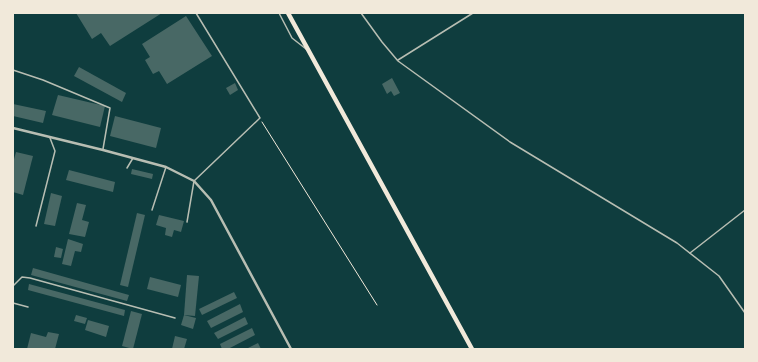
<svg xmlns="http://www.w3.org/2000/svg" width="758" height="362" font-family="'Open Sans',sans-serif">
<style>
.building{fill:#486865}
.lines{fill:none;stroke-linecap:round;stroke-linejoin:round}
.path{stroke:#f1e9da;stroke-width:1}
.service{stroke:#b8beb3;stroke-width:1.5}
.minor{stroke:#b8beb3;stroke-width:2.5}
.trunk{stroke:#f1e9da;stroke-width:4.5}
</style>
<rect width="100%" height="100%" fill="#0f3d3e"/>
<g class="building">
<polygon points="76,13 162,13 110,46 101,33 92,39"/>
<polygon points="186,16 212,56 167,84 159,71 153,74 145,60 150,57 142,44"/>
<polygon points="79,67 126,93 122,102 74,76"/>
<polygon points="392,78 400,93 394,96 391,91 387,94 382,84"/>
<polygon points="235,83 238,90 230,95 226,88"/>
<polygon points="58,95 105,106 100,127 52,115"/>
<polygon points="13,104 46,111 43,123 13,116"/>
<polygon points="115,116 161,128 156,148 110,136"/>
<polygon points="16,152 33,156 23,195 13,192 13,163"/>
<polygon points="132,169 153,174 152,179 131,174"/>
<polygon points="69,170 115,182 113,192 66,180"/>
<polygon points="51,193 62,196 55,226 44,224"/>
<polygon points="77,203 86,205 82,220 89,222 85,237 69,234"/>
<polygon points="137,213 145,215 128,287 120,285"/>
<polygon points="159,215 184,221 181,232 174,230 172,237 165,235 166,228 156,225"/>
<polygon points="68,239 83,244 81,252 75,251 71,266 62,264"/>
<polygon points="56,247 63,249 61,258 54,257"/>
<polygon points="33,268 129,295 127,301 31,275"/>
<polygon points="187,275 199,276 195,316 184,315"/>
<polygon points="150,277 181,285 178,297 147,289"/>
<polygon points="29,284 125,310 124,316 28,290"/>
<polygon points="234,292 237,298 202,315 199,309"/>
<polygon points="240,304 243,312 211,328 207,321"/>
<polygon points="131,311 142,314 133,349 122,346"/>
<polygon points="76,315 87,318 85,324 74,321"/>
<polygon points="184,315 196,318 193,329 181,325"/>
<polygon points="245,317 248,324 218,339 214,333"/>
<polygon points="88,320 109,326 106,337 85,330"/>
<polygon points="252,328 255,335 228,349 222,349 220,344"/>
<polygon points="48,332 59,334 55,349 27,349 31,333 46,337"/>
<polygon points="175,336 187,339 184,349 172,349"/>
<polygon points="258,343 261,349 246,349"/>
</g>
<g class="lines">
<polyline class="path" points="262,122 377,305"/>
<g class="service">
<polyline points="279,13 292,38 306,49"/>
<polyline points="361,13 382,42 398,61 510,142 677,243 719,276 745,313"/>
<polyline points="398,60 473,13"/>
<polyline points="13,70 43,80 110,108 103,149"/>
<polyline points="127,168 133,158"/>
<polyline points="152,210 166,167"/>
<polyline points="187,222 194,181 260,118 196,13"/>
<polyline points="36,226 55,151 50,138"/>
<polyline points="690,253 745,210"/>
<polyline points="13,286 22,277 30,278 175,318"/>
<polyline points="13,303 28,307"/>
</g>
<polyline class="minor" points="13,128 103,150 166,167 194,181 211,200 291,349"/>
<polyline class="trunk" points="288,13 472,349"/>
</g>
<rect width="758" height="362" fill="none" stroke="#f1e9da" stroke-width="28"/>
</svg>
